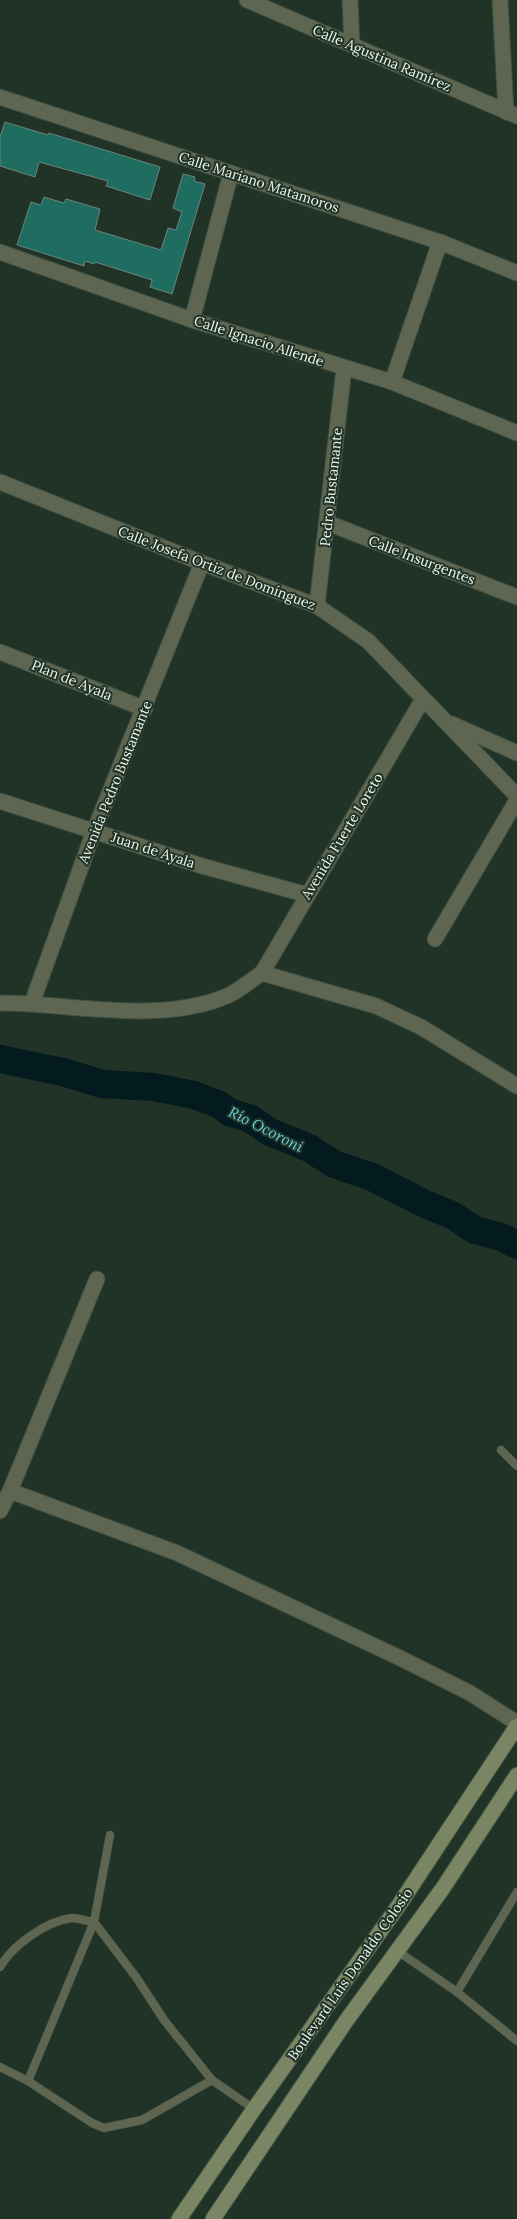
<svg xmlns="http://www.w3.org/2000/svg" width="517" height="2219" font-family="Lora,serif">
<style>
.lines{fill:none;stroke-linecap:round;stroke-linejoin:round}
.river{stroke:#031b1e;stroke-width:28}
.building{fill:#1f6c60;stroke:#69857f}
.lane-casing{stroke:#3d4e42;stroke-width:9}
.street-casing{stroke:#3d4e42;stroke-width:17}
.secondary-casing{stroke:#3d4e42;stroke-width:17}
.lane{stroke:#5e6651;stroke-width:8}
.street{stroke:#5e6651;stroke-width:15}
.secondary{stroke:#798563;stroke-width:15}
.labels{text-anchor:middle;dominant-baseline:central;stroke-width:4;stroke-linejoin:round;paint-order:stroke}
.street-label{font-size:14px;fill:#ecf7ee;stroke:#213326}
.water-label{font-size:15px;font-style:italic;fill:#60d3e3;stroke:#213326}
</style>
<rect width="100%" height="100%" fill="#213326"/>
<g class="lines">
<polyline class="river" points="0,1059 63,1072 102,1084 154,1087 194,1095 218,1104 231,1113 249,1118 270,1132 309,1148 334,1164 372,1177 425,1204 452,1215 475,1230 501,1237 517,1245"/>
</g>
<g class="building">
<polygon points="5,122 48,135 49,133 72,140 160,167 150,200 106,186 108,181 39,162 35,177 0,166 0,137"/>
<polygon points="183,174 195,177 194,181 205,184 172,294 150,287 152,280 130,273 95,262 94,264 85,261 84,266 17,245 31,202 41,205 44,197 64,203 66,199 100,209 95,230 161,250 168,228 176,230 182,212 173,208"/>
</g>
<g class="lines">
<g class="lane-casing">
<g id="lane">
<polyline points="501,1450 517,1466"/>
<polyline points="110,1835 94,1922 136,1977 164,2020 212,2080 254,2109"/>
<polyline points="396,1950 457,1992 517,1892"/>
<path d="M0,1967C13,1945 45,1922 71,1918C78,1918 87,1921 94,1922L28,2081"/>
<polyline points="457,1992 517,2041"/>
<polyline points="0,2067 28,2081 92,2123 104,2128 142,2120 212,2080"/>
</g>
</g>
<g class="street-casing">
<g id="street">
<polyline points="247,0 517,116"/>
<polyline points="350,0 352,44"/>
<polyline points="500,0 506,112"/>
<polyline points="0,97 440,242 517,273"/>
<polyline points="0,252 192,320 392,382 517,433"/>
<polyline points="192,320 231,173"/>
<polyline points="392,382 440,242"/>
<polyline points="0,482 202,563 317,606 368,641 517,796"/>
<polyline points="328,523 517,597"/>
<polyline points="317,606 344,368"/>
<polyline points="0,652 145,709"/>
<polyline points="452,724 517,753"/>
<polyline points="0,801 202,866 308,895"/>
<polyline points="435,939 517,800"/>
<polyline points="262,973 423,699"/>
<path d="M0,1003C73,1003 158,1025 227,996C239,991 251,980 262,973L376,1006L421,1027L517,1086"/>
<polyline points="32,1003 94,831 202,563"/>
<polyline points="10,1491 177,1553 398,1657 470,1693 517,1723"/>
<polyline points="0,1511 10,1491 97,1279"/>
</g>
</g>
<g class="secondary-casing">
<g id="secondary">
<polyline points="179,2219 254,2109 399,1905 517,1726"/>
<polyline points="213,2219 346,2021 443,1888 517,1775"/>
</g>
</g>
<use href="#lane" class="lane"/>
<use href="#street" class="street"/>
<use href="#secondary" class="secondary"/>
</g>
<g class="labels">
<g class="street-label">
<text transform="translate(382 58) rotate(23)">Calle Agustina Ramírez</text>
<text transform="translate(259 182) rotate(18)">Calle Mariano Matamoros</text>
<text transform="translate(259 341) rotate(18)">Calle Ignacio Allende</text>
<text transform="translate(331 487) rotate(-84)">Pedro Bustamante</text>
<text transform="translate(422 560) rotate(21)">Calle Insurgentes</text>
<text transform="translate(217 568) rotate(21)">Calle Josefa Ortiz de Domínguez</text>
<text transform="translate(72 680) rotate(22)">Plan de Ayala</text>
<text transform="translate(115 782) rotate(-68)">Avenida Pedro Bustamante</text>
<text transform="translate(342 836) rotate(-59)">Avenida Fuerte Loreto</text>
<text transform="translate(153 850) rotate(18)">Juan de Ayala</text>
<text transform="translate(350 1974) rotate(-55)">Boulevard Luis Donaldo Colosio</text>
</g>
<g class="water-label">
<text transform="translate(266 1129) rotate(27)">Río Ocoroni</text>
</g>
</g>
</svg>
